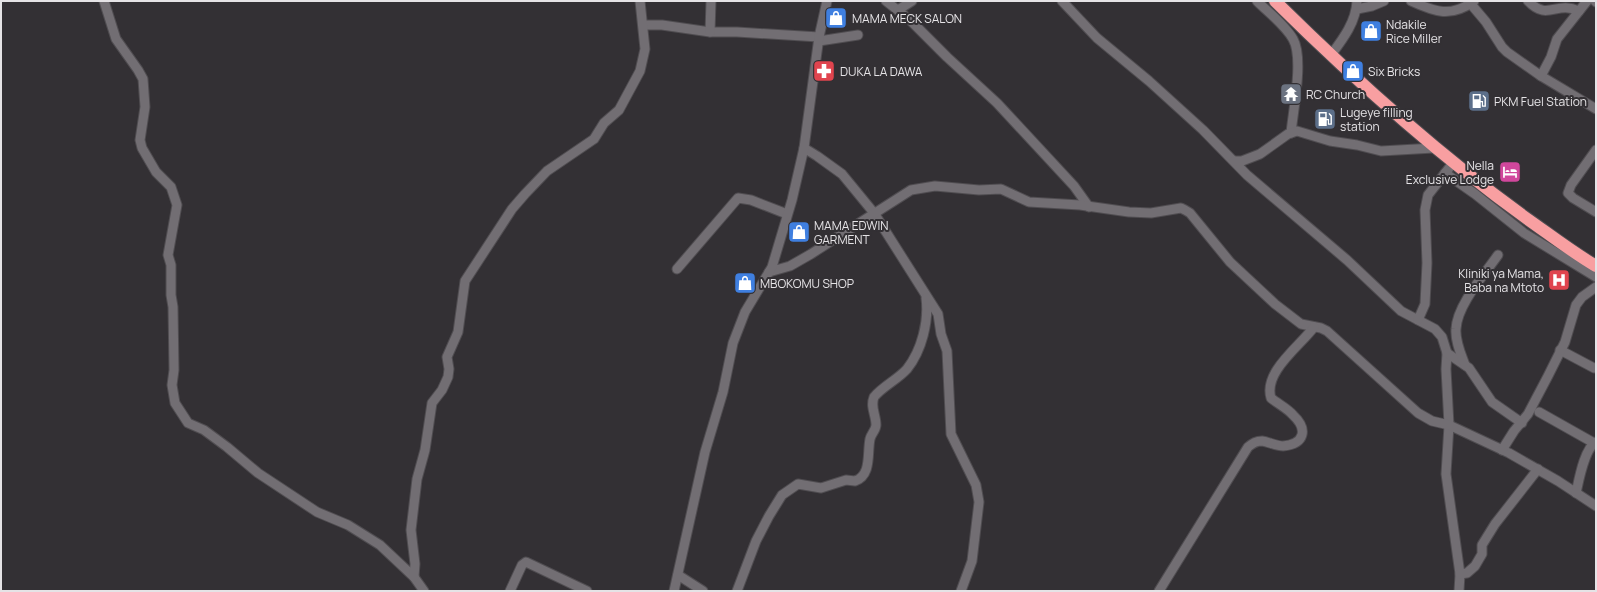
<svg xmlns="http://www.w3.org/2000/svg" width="1597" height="592" font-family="Manrope,sans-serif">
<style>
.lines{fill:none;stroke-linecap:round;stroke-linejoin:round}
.minor-casing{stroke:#504d51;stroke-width:11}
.highway-casing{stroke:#504d51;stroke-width:14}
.minor{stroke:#726e73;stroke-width:9}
.highway{stroke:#f89fa1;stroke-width:12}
.labels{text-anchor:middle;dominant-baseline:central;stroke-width:4;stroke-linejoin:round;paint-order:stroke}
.poi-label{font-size:12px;fill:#e5e3e6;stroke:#333034;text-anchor:start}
</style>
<rect width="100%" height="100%" fill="#333034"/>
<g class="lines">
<g class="minor-casing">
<g id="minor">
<polyline points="104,1 116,39 138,70 143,79 145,107 140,140 142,148 156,172 171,187 177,205 168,255 171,265 171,295 173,307 174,370 172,385 175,403 188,423 204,430 227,447 258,473 317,512 348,525 380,545 414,577 424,591"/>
<polyline points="886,1 910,20 947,57 997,103 1074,186 1089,207"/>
<polyline points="1062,1 1097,38 1149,81 1203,130 1247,175 1347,260 1401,311 1435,329 1442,337 1447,353 1446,369 1449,425 1446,474 1460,574 1459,591"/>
<path d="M1257,1C1269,13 1285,25 1293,39C1304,58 1293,111 1291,133"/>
<path d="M1411,1C1435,12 1451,18 1474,1"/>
<path d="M1528,1C1548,22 1556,0 1579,11"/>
<polyline points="1595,1 1596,2"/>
<polyline points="1470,3 1486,22 1502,47 1507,52 1541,76 1596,109"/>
<polyline points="1357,9 1372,6 1384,1"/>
<polyline points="898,10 912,1"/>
<polyline points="644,25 662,25 710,32 737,32 819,37"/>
<polyline points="710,32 711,1"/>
<polyline points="819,41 858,35"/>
<path d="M1331,55C1343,39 1356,22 1357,1"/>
<polyline points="1541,76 1551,57 1557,39 1587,1"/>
<polyline points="804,148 817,156 842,174 874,213 938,314 941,334 947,351 951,434 976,485 979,502 972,561 961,591"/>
<polyline points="1596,150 1571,185 1568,193 1573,198 1596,212"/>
<polyline points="1234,161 1242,161 1260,154 1288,134 1297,131 1330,141 1357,145 1381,151 1434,148"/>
<polyline points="1445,173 1475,194 1524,233 1596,277"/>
<polyline points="677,269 738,198 751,200 787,214"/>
<polyline points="769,272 790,266 811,254 911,190 935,186 979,190 1001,189 1029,202 1080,205 1129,212 1151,213 1181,208 1185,210 1190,213 1230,262 1275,304 1301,324 1321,328 1327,331 1418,413 1432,421 1449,425 1509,453 1558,481 1596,506"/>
<polyline points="1418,320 1425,304 1427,263 1425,210 1428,195 1453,163"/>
<polyline points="1560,350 1594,368"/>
<polyline points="1447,353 1469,368 1492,402 1522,423"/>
<path d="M1465,365C1461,354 1455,341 1456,329C1457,305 1484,275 1498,255"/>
<polyline points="1539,412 1594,443"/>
<polyline points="1502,450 1514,431 1528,414 1548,376 1565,342 1576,305 1582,297 1596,287"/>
<path d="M1576,493C1579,480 1584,449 1596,442"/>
<polyline points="1460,574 1467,573 1475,566 1482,554 1482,545 1495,524 1538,469"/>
<polyline points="678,575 703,591"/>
<polyline points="414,577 415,564 411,530 417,479 425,450 432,403 442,390 448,377 449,369 447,357 458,332 465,281 512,209 525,194 547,171 594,139 604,123 619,110 640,71 645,49 640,1"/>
<polyline points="510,591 522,565 526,562 587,591"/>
<polyline points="674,591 705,452 723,392 733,343 745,312 772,267 792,200 804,148 819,37 827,1"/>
<path d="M737,591L756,541L769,516L782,495L798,484L821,488L846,480L855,481C872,475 867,453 870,439C871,434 876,430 876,425C876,415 870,407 874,397C883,386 897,380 907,369C922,350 929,321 926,298"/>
<path d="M1159,591L1248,447C1253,443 1256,441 1262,441C1269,442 1276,446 1283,446C1305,444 1308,429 1293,415C1287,408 1278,404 1271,398C1263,372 1300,346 1314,327"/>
</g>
</g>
<g class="highway-casing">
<path id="highway" d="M1275,1C1354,79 1436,153 1526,218C1549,234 1572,252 1596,266"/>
</g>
<use href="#minor" class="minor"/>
<use href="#highway" class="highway"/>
</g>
<defs>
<g id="shop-square" transform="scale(1.15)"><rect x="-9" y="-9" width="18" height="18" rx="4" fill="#3f7fe0" stroke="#333034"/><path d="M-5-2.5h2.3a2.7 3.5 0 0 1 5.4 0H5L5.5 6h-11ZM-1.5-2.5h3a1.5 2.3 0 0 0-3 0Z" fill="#fff"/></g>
<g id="pharmacy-square" transform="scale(1.15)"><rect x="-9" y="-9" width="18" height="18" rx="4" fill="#e0444e" stroke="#333034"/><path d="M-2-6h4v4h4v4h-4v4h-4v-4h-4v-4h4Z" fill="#fff"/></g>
<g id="temple-square" transform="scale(1.15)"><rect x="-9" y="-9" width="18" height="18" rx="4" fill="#6b7280" stroke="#333034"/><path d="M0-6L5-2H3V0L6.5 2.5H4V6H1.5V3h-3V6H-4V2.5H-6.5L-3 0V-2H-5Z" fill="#fff"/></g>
<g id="fuel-square" transform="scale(1.15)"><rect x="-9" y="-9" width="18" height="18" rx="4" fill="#5c6f8a" stroke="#333034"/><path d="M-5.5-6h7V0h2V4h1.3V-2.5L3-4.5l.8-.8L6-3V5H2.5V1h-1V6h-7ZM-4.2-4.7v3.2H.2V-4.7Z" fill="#fff"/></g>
<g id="hotel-square" transform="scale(1.15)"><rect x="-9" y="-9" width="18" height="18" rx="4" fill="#d1479c" stroke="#333034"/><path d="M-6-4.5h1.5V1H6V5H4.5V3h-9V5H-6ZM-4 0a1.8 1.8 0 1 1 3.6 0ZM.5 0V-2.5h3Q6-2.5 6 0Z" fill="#fff"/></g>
<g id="hospital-square" transform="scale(1.15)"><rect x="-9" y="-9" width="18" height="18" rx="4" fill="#e0444e" stroke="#333034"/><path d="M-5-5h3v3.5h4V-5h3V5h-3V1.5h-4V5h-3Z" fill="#fff"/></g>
</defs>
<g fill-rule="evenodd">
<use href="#shop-square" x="836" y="18"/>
<use href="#shop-square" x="1371" y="31"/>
<use href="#pharmacy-square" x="824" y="71"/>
<use href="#shop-square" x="1353" y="71"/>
<use href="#temple-square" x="1291" y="94"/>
<use href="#fuel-square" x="1479" y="101"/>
<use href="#fuel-square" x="1325" y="119"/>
<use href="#hotel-square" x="1510" y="172"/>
<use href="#shop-square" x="799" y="232"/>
<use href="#hospital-square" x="1559" y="280"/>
<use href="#shop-square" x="745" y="283"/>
</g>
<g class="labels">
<g class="poi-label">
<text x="852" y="18">MAMA MECK SALON</text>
<text x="1386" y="24">Ndakile<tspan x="1386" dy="14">Rice Miller</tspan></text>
<text x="840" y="71">DUKA LA DAWA</text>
<text x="1368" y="71">Six Bricks</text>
<text x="1306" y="94">RC Church</text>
<text x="1494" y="101">PKM Fuel Station</text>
<text x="1340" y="112">Lugeye filling<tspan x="1340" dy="14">station</tspan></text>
<text x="1494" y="165" text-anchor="end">Nella<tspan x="1494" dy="14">Exclusive Lodge</tspan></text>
<text x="814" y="225">MAMA EDWIN<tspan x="814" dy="14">GARMENT</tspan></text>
<text x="1544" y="273" text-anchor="end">Kliniki ya Mama,<tspan x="1544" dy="14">Baba na Mtoto</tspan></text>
<text x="760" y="283">MBOKOMU SHOP</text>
</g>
</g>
<rect width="1597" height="592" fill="none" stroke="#e5e3e6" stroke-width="4"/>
</svg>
